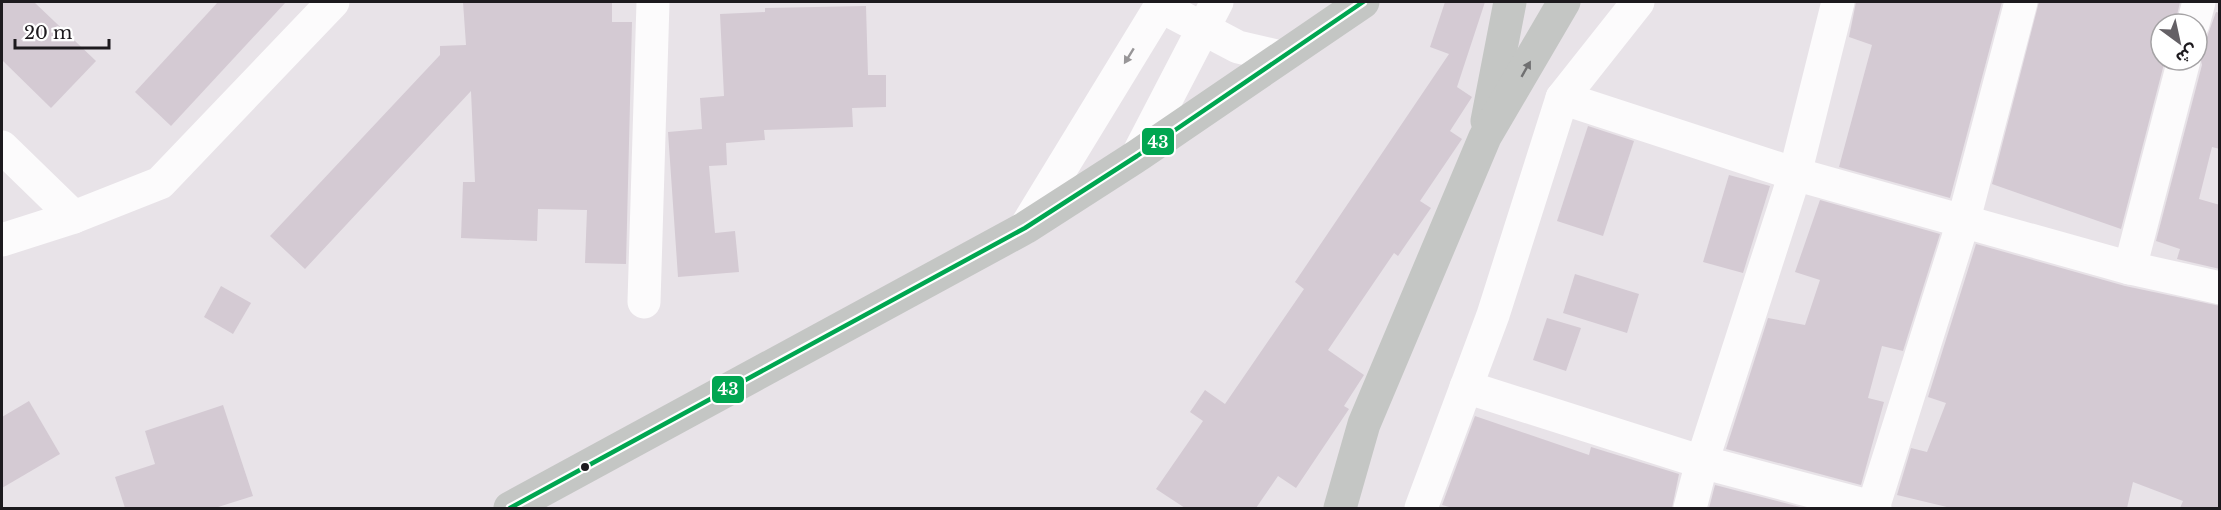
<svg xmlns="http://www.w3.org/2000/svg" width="2221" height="510" font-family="'Libre Baskerville','Noto Sans Arabic',serif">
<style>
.building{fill:#d4cad3}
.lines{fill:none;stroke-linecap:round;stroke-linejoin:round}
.minor{stroke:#fcfbfc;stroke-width:33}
.secondary{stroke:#fcfbfc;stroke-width:33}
.primary{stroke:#c4c6c4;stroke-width:33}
.bus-1-casing{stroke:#fff;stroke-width:9}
.bus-1{stroke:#00a651;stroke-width:4.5}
.oneway{fill:#989698}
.oneway2{fill:#707071}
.bus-dot{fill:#1d1a1e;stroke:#fff;stroke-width:2}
.line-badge{stroke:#fff;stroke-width:2}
.badge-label{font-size:16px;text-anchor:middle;font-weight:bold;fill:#fff}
</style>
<rect width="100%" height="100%" fill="#e8e3e8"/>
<g class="building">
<polygon points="2,2 34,2 96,61 51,108 2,60"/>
<polygon points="218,2 286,2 171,126 135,92"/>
<polygon points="463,2 612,2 612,22 632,22 626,264 585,263 587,210 538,209 537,241 461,238 463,182 475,182 471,91 305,269 270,236 440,55 440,46 466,45"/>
<polygon points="1445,2 1485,2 1457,87 1472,97 1450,131 1462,139 1420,201 1431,208 1398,256 1394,253 1328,350 1364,375 1344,406 1349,409 1296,488 1278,476 1256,508 1185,508 1156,489 1203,421 1190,412 1205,390 1225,404 1304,289 1295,282 1449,54 1430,47"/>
<polygon points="1856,2 2002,2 1950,198 1839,167 1872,45 1849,37"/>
<polygon points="2039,2 2180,2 2175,24 2161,24 2161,60 2165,60 2121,229 1992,184"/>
<polygon points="866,6 868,75 886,75 886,107 852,108 853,127 764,130 765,140 726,143 727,165 709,166 715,233 735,231 739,272 678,277 668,132 702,129 700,98 724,96 720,14 765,12 765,8"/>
<polygon points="2216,12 2220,13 2220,149 2212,147 2199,199 2220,205 2220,269 2177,259 2180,249 2156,241 2202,65 2197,42 2207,37"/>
<polygon points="1588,126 1634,141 1603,236 1557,221"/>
<polygon points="1729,175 1770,186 1743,273 1703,262"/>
<polygon points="1820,200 1940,234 1903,351 1882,346 1868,398 1884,402 1861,485 1726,449 1768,318 1805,325 1820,280 1795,272"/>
<polygon points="1976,244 2125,286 2220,306 2220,508 2180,508 2183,501 2133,482 2127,508 1951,508 1897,495 1911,448 1927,452 1946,403 1928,397"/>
<polygon points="1575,274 1639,294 1627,333 1563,313"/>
<polygon points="221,286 251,303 233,334 204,317"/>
<polygon points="1547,318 1581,328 1566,371 1533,360"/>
<polygon points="29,401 60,454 2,488 2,417"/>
<polygon points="223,405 253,496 215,508 125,508 115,477 155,464 145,431"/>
<polygon points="1475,416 1589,455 1591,447 1679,474 1672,508 1453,508 1442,505"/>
<polygon points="1715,485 1804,508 1709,508"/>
</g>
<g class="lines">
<g class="minor">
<polyline points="2193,24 2199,2"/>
<polyline points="1562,98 1795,174 2130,268 2220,288"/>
<polyline points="2,147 74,217 160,183 333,2"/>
<polyline points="2,240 74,217"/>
<polyline points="2130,268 2184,60"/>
<polyline points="644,302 653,2"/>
<polyline points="1466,387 1702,462 1875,508"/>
<polyline points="1421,508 1493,315 1562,98 1638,2"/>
<polyline points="1690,508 1702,462 1795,174 1838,2"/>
<polyline points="1873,508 1964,219 2021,2"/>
</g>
<g class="secondary">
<polyline points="1160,6 1238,47 1281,57"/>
<polyline points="1137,156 1217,2"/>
<polyline points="1025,228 1163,2"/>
</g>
<g class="primary">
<polyline points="1487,121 1510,2"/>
<polyline points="510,508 1025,228 1137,156 1363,2"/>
<polyline points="1340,508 1364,424 1485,137 1564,2"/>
</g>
<g class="bus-1-casing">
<polyline id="bus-1" points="510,508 1025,228 1137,156 1363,2"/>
</g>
<use href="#bus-1" class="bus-1"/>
</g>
<defs><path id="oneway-solid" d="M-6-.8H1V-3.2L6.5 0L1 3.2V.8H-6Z" transform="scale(1.5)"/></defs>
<use class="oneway" href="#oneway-solid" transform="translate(1129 56) rotate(122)"/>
<use class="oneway2" href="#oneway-solid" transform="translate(1526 69) rotate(-60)"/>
<circle class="bus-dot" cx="585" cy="467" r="5"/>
<g class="line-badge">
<rect x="1141" y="127" width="34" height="29" rx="6" fill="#00a651"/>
<rect x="711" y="375" width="34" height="29" rx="6" fill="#00a651"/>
</g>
<g class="badge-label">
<text x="1158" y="148">43</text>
<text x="728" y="395">43</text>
</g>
<rect width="2221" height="510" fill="none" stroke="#1d1a1e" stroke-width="6"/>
<g transform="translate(2179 42) rotate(147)"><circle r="28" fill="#ffffff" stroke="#a5a3a5" stroke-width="1.5"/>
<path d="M0-4.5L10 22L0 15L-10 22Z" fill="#646065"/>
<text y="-9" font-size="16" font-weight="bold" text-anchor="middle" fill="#1d1a1e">ش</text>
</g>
<path d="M15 39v9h94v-9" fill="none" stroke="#1d1a1e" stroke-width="3"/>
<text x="24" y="39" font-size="18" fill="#1d1a1e" stroke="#ffffff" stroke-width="4.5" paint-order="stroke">20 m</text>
</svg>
